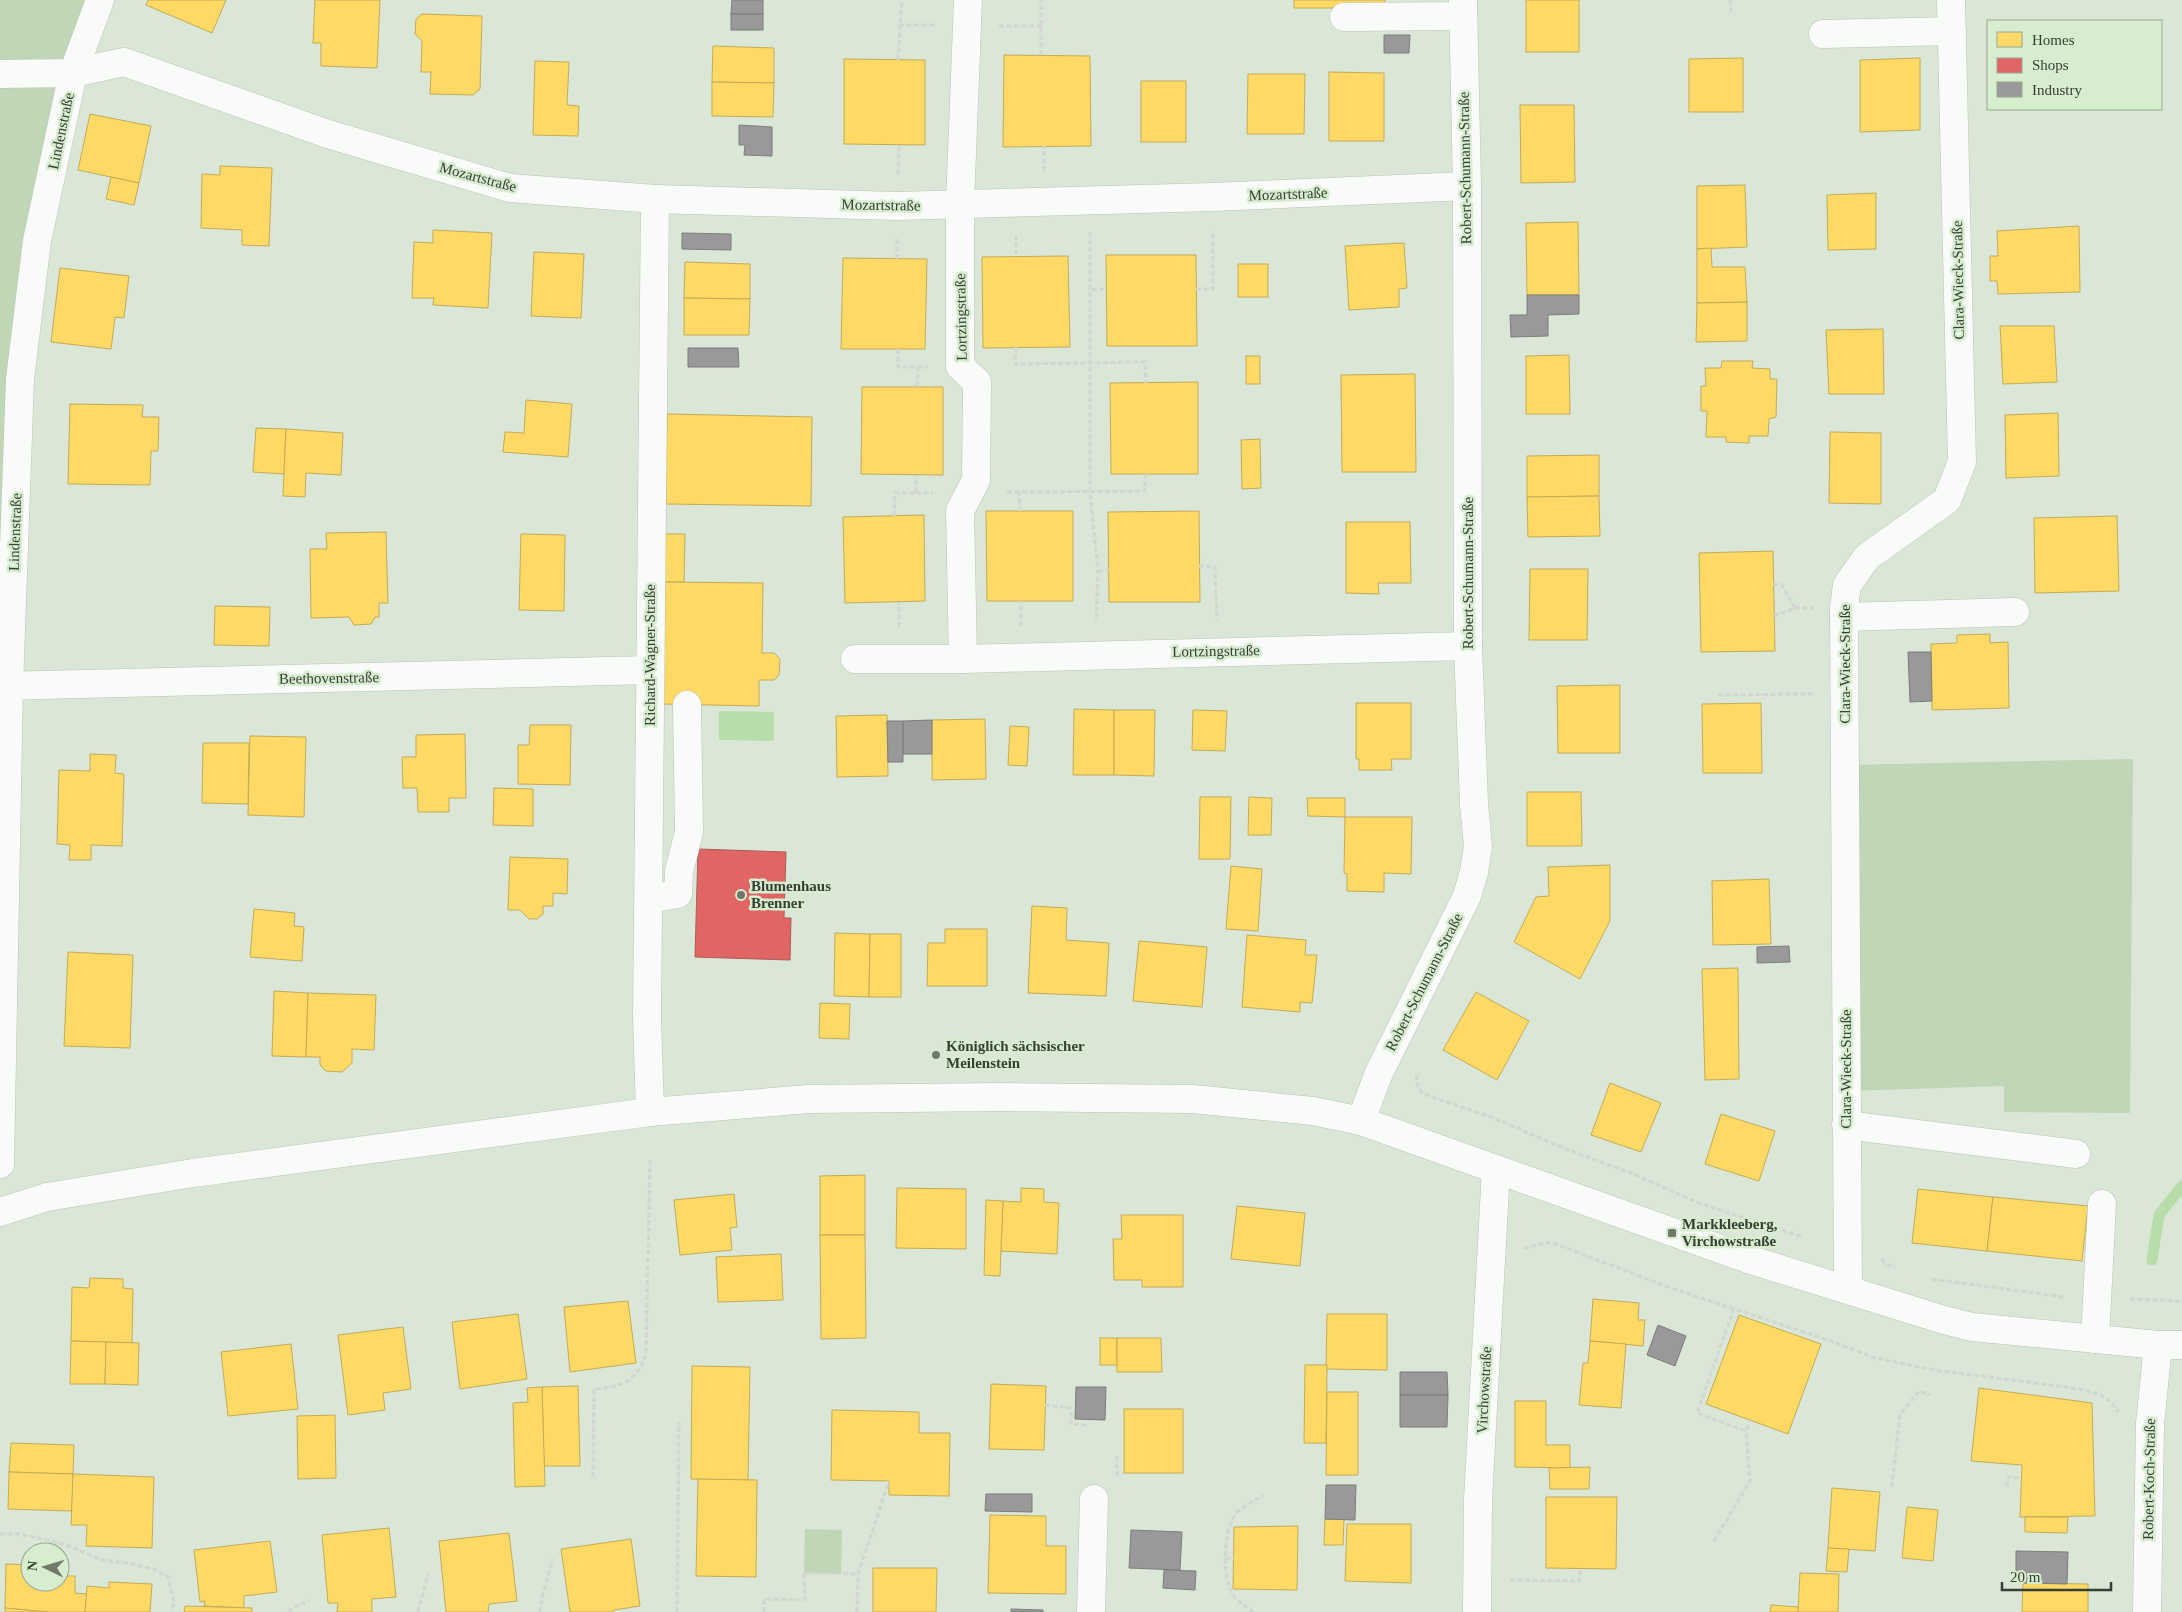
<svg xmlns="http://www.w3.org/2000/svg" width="2182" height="1612" font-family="Georgia,serif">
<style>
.green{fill:#bfd6b7}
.water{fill:#b8ddab}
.homes{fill:#ffd966;stroke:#c3ab57}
.shops{fill:#e06666;stroke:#ad5a57}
.industry{fill:#999;stroke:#7b7e7a}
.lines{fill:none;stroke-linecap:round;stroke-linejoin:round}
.stream{stroke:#b8ddab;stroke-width:11}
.minor-casing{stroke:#bac4b7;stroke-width:29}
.major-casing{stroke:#bac4b7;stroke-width:29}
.path{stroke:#d2d5d0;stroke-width:3;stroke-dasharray:5 2.5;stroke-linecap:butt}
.minor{stroke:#f9fbf9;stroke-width:28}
.major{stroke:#f9fbf9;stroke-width:28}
.poi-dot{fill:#6f796c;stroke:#d7edcf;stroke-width:2}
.labels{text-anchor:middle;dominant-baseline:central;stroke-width:5;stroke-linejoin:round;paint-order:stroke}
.street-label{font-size:15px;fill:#363f33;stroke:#d7edcf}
.poi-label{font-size:15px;font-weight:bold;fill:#363f33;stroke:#d7edcf;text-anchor:start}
</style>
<rect width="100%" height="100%" fill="#dae6d6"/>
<g class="green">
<polygon points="0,0 100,0 37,241 0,1164"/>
<polygon points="2133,759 2130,1113 2004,1112 2004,1086 1846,1091 1845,765"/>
<polygon points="805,1529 842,1530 841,1574 804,1573"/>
</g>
<polygon class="water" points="719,711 774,712 774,741 719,740"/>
<g class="homes">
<polygon points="148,0 226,0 212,33 146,5"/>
<polygon points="315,0 380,0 377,68 321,66 321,43 313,43"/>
<rect x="1294" y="0" width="91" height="8"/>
<rect x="1526" y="0" width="53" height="52"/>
<polygon points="422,14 482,16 480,89 473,95 430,94 431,72 421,72 422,41 415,34 416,19"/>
<polygon points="713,46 774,48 774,83 712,82"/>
<polygon points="1004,55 1090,56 1091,146 1003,147"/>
<polygon points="1743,58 1743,112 1689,112 1689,59"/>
<polygon points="1920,58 1920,130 1860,132 1860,60"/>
<polygon points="844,59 925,60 925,145 844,144"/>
<polygon points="535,61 569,62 567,105 579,106 578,136 533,135"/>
<polygon points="1329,72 1384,73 1384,141 1329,141"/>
<polygon points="1248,74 1305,74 1304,134 1247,134"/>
<rect x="1141" y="81" width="45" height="61"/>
<polygon points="712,82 774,83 773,117 712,116"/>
<polygon points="1520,105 1574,105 1575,182 1521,183"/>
<polygon points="90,114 151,126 139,183 78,170"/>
<polygon points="220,166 272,168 269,246 242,245 242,230 201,228 202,174 220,175"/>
<polygon points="111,177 139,183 134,205 106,199"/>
<polygon points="1745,185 1747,247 1697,249 1697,186"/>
<polygon points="1876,193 1876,249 1828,250 1827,195"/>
<polygon points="1578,222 1579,295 1527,295 1526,223"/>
<polygon points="2079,226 2080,292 1998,294 1997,281 1990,281 1990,256 1998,256 1997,231"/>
<polygon points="433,230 492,233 488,308 433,305 434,298 412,298 414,242 433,243"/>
<polygon points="1404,243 1407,288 1399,289 1399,307 1349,310 1345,246"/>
<polygon points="1711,248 1712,267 1745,267 1747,302 1697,303 1697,249"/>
<polygon points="534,252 584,254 581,318 531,316"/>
<polygon points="1106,255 1196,255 1197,346 1107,346"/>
<polygon points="1068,256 1070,347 983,348 982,257"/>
<polygon points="843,258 927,259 925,349 841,349"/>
<polygon points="685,262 750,264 750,299 684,298"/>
<rect x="1238" y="264" width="30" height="33"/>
<polygon points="60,268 129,276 124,318 115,317 111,349 51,342"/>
<polygon points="684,298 750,299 749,335 684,335"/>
<polygon points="1747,302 1747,341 1696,342 1697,303"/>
<polygon points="2000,326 2054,326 2057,382 2003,384"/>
<polygon points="1883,329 1884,394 1829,394 1826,330"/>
<polygon points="1569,355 1570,414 1526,414 1526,356"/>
<rect x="1246" y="356" width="14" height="28"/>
<polygon points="1722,361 1753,361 1752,368 1770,369 1770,379 1777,379 1776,417 1769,419 1768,436 1749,436 1749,443 1726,442 1726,437 1706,437 1707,411 1701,411 1701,386 1706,386 1705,368 1721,368"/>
<polygon points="1415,374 1416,472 1342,472 1341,375"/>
<polygon points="1198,382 1198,474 1111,474 1110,383"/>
<polygon points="862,387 943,387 943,475 861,474"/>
<polygon points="526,400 572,404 568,457 503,452 505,432 524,433"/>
<polygon points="70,404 143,405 142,417 159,417 158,451 151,451 150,485 68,484"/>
<polygon points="2058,413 2059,476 2006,478 2005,415"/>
<polygon points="667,414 812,417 811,506 666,504"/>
<polygon points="256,428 286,429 284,474 253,472"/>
<polygon points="286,429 343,433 341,475 306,473 305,497 283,496"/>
<polygon points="1830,432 1881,433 1881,504 1829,503"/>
<polygon points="1260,439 1261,488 1242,489 1241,440"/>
<polygon points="1599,455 1599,496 1527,497 1527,456"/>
<polygon points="1599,496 1600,536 1528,537 1527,497"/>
<polygon points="986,511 1073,511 1073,601 987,601"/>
<polygon points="1199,511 1200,602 1109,602 1108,512"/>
<polygon points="924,515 925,601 845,603 843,517"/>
<polygon points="2117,516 2119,591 2035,593 2034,518"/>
<polygon points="1346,522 1410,522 1411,583 1378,583 1379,594 1346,593"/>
<polygon points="386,532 388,603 379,603 379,617 375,617 371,624 354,625 349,617 311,618 310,549 327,549 326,533"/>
<polygon points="521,534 565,535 564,611 519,610"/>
<polygon points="665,534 685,534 684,582 664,582"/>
<polygon points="1773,551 1775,651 1701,652 1699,553"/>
<polygon points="1530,569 1588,569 1587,640 1529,640"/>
<polygon points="664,582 763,583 762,653 774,653 780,659 779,675 774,680 759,680 759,706 662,704"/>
<polygon points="215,606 270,607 269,646 214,645"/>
<polygon points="1990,634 1990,643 2008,642 2009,708 1932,710 1931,644 1957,643 1957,635"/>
<polygon points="1620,685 1620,753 1558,753 1557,686"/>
<polygon points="1356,703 1411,703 1411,759 1391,759 1392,770 1359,770 1359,759 1356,759"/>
<polygon points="1761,703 1762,773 1703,773 1702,704"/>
<polygon points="1074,709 1114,710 1114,775 1073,775"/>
<polygon points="1114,710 1155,710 1154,776 1114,775"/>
<polygon points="1193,710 1227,711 1225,751 1192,750"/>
<polygon points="887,715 888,776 837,777 836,716"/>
<polygon points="985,719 986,779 932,780 932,720"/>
<polygon points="530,725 571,725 570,785 518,784 518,745 529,745"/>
<polygon points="1010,726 1029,727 1027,766 1008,765"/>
<polygon points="465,734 466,798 449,798 449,812 418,812 417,788 403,788 402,757 416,757 416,735"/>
<polygon points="250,736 306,737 304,817 248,815"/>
<polygon points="203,743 249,743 248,804 202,803"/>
<polygon points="90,754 116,755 115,773 124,774 122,846 91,845 91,860 69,860 70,845 57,844 59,770 90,771"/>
<polygon points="494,788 533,789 533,826 493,825"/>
<polygon points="1527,792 1581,792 1582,846 1527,846"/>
<polygon points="1200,797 1231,797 1230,859 1199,859"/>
<polygon points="1249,797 1272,798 1271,835 1248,835"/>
<polygon points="1307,798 1345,798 1345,817 1308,816"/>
<polygon points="1345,817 1412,817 1411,874 1384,873 1384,892 1347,891 1347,874 1344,873"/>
<polygon points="510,857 568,859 567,894 553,893 553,906 543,906 543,914 537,919 529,919 520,910 508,910"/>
<polygon points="1610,865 1610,921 1580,979 1514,942 1536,897 1549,896 1548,867"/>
<polygon points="1231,866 1262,869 1258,931 1226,929"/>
<polygon points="1769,879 1771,944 1713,945 1712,881"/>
<polygon points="1032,906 1067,908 1066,940 1109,943 1106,996 1028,993"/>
<polygon points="254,909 295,913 294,926 304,927 302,961 250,957"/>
<polygon points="945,929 987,929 987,986 927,986 928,943 945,943"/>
<polygon points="835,933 870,934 869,997 834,996"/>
<polygon points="870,934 901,934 901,997 869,997"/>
<polygon points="1247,935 1306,940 1305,955 1317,955 1312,1003 1300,1002 1300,1012 1242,1007"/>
<polygon points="1139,941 1207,947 1202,1007 1133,1001"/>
<polygon points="68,952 133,955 130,1048 64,1046"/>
<polygon points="1738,968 1739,1079 1705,1080 1702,969"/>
<polygon points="274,991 308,993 306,1057 272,1056"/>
<polygon points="1476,992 1529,1021 1497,1080 1443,1050"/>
<polygon points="308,993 376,995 374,1050 352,1049 352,1063 342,1072 326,1071 320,1065 320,1057 306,1057"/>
<polygon points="820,1003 850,1004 849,1039 819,1038"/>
<polygon points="1610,1083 1661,1103 1641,1152 1591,1135"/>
<polygon points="1721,1114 1775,1131 1759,1181 1705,1164"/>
<polygon points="865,1175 865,1235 820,1235 820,1176"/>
<polygon points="897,1188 966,1189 966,1249 896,1248"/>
<polygon points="1021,1188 1044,1189 1044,1202 1059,1203 1057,1254 1001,1251 1003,1201 1021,1202"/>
<polygon points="1918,1189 1993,1197 1987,1251 1912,1243"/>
<polygon points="734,1194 737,1227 730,1228 732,1250 680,1255 674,1200"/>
<polygon points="1993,1197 2088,1206 2082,1261 1987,1251"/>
<polygon points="986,1200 1003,1201 1000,1276 984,1275"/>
<polygon points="1237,1206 1305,1213 1300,1266 1231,1259"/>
<polygon points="1121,1215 1183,1215 1183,1287 1142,1287 1142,1280 1114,1280 1113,1239 1122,1239"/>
<polygon points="820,1235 865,1235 866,1338 821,1339"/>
<polygon points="781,1254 783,1300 718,1302 716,1257"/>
<polygon points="90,1278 123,1279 123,1288 133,1289 132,1343 71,1341 72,1287 89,1288"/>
<polygon points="1593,1299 1639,1303 1638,1320 1645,1320 1643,1346 1590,1341"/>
<polygon points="628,1301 636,1363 570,1372 564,1307"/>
<polygon points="518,1314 527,1379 460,1389 452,1322"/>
<polygon points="1327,1314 1387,1314 1387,1370 1326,1369"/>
<polygon points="1739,1315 1821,1344 1788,1434 1706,1404"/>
<polygon points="403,1327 411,1389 383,1393 385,1410 348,1415 338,1335"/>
<rect x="1100" y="1338" width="17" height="27"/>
<polygon points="1117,1338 1161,1338 1162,1372 1117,1372"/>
<polygon points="71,1341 106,1342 105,1384 70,1384"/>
<polygon points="1590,1341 1626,1344 1621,1408 1579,1405 1583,1363 1588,1363"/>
<polygon points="106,1342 139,1343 138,1385 105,1384"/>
<polygon points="291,1344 298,1409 228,1416 221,1352"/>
<polygon points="1305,1365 1327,1365 1326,1443 1304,1443"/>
<polygon points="692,1366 750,1367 748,1480 691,1479"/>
<polygon points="991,1384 1046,1386 1044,1450 989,1449"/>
<polygon points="578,1386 580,1466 544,1466 542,1387"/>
<polygon points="542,1387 545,1486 515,1487 513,1403 528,1402 527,1388"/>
<polygon points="1979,1388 2092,1403 2095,1516 2020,1517 2022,1465 1971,1461"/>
<polygon points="1327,1392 1358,1392 1358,1475 1326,1475"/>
<polygon points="1515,1401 1546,1401 1546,1445 1570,1445 1570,1468 1515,1467"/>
<rect x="1124" y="1409" width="59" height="64"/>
<polygon points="832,1410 919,1412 919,1433 950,1433 949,1496 889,1495 889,1481 831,1480"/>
<polygon points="335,1415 336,1478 298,1479 297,1416"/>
<polygon points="11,1443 74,1445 73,1474 9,1472"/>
<polygon points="1590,1467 1589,1489 1550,1489 1549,1468"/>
<polygon points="9,1472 73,1474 72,1511 8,1509"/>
<polygon points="73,1474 154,1477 152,1548 86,1546 87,1525 71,1525"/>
<polygon points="698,1479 757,1480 756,1577 696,1576"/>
<polygon points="1832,1488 1880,1492 1875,1551 1828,1548"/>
<polygon points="1546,1497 1617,1497 1616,1569 1546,1568"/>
<polygon points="1907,1507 1938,1510 1933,1561 1902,1558"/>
<polygon points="990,1515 1046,1516 1046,1546 1066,1546 1066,1594 988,1593"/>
<polygon points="2025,1517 2068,1517 2067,1533 2025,1532"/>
<polygon points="1325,1519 1344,1519 1343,1545 1324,1545"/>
<polygon points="1347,1524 1411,1524 1411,1583 1345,1581"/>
<polygon points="1298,1526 1297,1590 1233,1589 1234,1527"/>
<polygon points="389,1528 396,1597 372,1599 372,1612 337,1612 338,1603 328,1603 322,1535"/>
<polygon points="509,1533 517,1601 489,1604 488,1612 446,1612 439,1541"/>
<polygon points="631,1539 640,1606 614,1610 613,1612 570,1612 561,1549"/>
<polygon points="270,1541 277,1592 244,1596 244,1608 204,1606 205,1601 200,1602 194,1550"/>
<polygon points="1828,1548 1849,1549 1847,1572 1826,1571"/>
<polygon points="6,1564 30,1565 30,1582 60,1582 60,1576 75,1576 75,1593 87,1594 85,1612 48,1612 5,1608"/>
<polygon points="873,1568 937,1568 936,1612 873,1612"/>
<polygon points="1800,1573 1839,1574 1838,1612 1798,1612"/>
<polygon points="109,1582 152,1584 150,1612 85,1612 87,1586 109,1588"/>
<polygon points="2023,1583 2088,1584 2088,1612 2022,1612"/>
<polygon points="1771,1605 1798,1607 1798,1612 1770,1612"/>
<polygon points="185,1606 252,1608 252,1612 184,1612"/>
<polygon points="5,1608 48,1612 5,1612"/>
</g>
<polygon class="shops" points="698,849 786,852 784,918 791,918 790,960 695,957"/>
<g class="industry">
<polygon points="732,0 763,0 763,14 731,14"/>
<rect x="731" y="14" width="32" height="16"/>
<polygon points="1384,35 1410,35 1409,53 1384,53"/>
<polygon points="739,125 772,127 772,156 744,155 745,145 739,145"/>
<polygon points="682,233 731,234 731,250 682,249"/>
<polygon points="1527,295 1579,295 1579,314 1548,315 1548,336 1511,337 1510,315 1527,315"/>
<polygon points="688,348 738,348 739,367 688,367"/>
<polygon points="1908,652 1931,652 1932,701 1910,702"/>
<polygon points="932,720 932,754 903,754 903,721"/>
<polygon points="887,721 903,721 903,762 888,762"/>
<polygon points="1789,946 1790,962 1757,963 1757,947"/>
<polygon points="1658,1325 1686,1336 1675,1366 1647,1355"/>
<polygon points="1400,1372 1447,1372 1448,1395 1400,1395"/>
<polygon points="1076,1387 1106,1387 1105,1420 1075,1419"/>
<polygon points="1400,1395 1448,1395 1447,1427 1400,1427"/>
<polygon points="1326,1485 1356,1485 1355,1520 1325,1519"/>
<polygon points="986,1494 1032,1494 1032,1512 985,1511"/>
<polygon points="1131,1530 1182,1532 1180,1570 1129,1568"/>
<polygon points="2016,1551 2068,1552 2067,1584 2023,1583 2023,1575 2016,1574"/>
<polygon points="1164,1570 1196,1571 1195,1590 1163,1588"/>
<polygon points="1011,1609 1043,1610 1043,1612 1011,1612"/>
</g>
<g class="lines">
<polyline class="stream" points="2152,1260 2159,1215 2182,1186"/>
<g class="minor-casing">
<g id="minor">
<polyline points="968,0 960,204 960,366 977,382 976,480 960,511 963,659 1468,646"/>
<polyline points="1344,17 1463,16"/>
<polyline points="1823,34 1952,31"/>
<polyline points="0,74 73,73 124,62 328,134 510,188 655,199 897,206 1212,197 1467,186"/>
<polyline points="1844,617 2015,612"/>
<polyline points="855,659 963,659"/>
<polyline points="0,686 650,670"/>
<polyline points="649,899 678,894 679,871 689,832 687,705"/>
<polyline points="650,1112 647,1017 655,199"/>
<polyline points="1361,1121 1378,1075 1467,896 1474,872 1478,846 1474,804 1468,646 1467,186 1463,0"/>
<polyline points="1846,1125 2076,1154"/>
<polyline points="0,1164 9,686 20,379 37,241 73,73 100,0"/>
<polyline points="1848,1289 1844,608 1847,585 1867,557 1947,500 1962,462 1951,0"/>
<polyline points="2095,1339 2102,1204"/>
<polyline points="1091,1612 1094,1499"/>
<polyline points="1477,1612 1478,1500 1496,1169"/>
<polyline points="2147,1612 2150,1424 2158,1345"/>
</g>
</g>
<g class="major-casing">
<polyline id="major" points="0,1212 47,1197 193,1173 650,1112 809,1099 1000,1097 1193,1099 1313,1111 1361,1121 1751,1260 1944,1320 1972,1327 2158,1345 2182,1345"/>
</g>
<g class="path">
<polyline points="1730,0 1731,13"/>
<polyline points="899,25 935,25"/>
<polyline points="999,26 1041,26"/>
<polyline points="1041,55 1041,0"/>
<polyline points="898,60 902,0"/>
<polyline points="1044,171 1044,146"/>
<polyline points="898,174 899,144"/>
<polyline points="1090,232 1090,492 1098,571 1096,623"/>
<polyline points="1016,235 1016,257"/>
<polyline points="897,259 897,237"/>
<polyline points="1196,289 1213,289 1213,230"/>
<polyline points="1092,290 1106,289"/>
<polyline points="1016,347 1015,364 1145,362 1146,383"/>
<polyline points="898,349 898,367 918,367 917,387"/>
<polyline points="918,367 928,367"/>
<polyline points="1007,492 1019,492"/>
<polyline points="916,493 933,493"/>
<polyline points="1020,511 1019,492 1145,491 1145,474"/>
<polyline points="894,516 895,493 916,493 916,475"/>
<polyline points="1199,566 1215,567 1217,620"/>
<polyline points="1098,571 1109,570"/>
<polyline points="1773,584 1782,585 1795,608"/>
<polyline points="1774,616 1795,608 1813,608"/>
<polyline points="1021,626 1021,601"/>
<polyline points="899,627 899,602"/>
<polyline points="1718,695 1812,694"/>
<polyline points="1416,1075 1418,1087 1423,1094 1494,1118 1568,1150 1631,1173 1699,1203 1803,1237"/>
<path d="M1524,1248L1551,1242L1665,1286L1831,1341L1875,1358L1935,1370L2080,1389C2097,1393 2109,1396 2118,1412"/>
<polyline points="1882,1259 1884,1263 1895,1268"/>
<polyline points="1932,1279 2064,1297"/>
<polyline points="2130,1299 2182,1301"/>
<polyline points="1734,1308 1697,1413 1746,1431 1750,1420"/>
<polyline points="1045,1405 1071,1408 1071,1424 1088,1425"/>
<polyline points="1117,1456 1117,1476"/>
<path d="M593,1477L594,1389C622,1387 639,1381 646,1352L650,1160"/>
<polyline points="2007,1486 2008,1477 2021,1478"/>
<polyline points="1892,1487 1900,1415 1919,1391 1930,1395"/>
<polyline points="0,1534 19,1534 48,1540 69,1546 102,1560 128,1563 156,1570 168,1577 174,1602 172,1612"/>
<polyline points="1714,1541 1750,1481 1746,1431"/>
<polyline points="1226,1558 1234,1559"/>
<polyline points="1510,1580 1579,1581 1580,1569"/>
<polyline points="289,1612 292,1608 309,1601"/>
<polyline points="418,1612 428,1574"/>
<polyline points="540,1612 543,1593 553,1559"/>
<polyline points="677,1612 679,1422"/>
<polyline points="764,1612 764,1599 805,1600 804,1573 858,1574"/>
<polyline points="857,1612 858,1574 889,1481"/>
<path d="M1254,1612C1247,1607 1237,1602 1233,1595C1222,1578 1223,1532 1235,1515C1240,1507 1255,1501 1263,1495"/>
</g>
<use href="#minor" class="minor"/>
<use href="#major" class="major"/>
</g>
<g class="poi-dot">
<circle cx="741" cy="895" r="5"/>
<circle cx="936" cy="1055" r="5"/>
<rect x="1667" y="1228" width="10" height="10" rx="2.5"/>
</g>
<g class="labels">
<g class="street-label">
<text transform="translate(61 131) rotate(-78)">Lindenstraße</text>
<text transform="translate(1465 168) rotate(-91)">Robert-Schumann-Straße</text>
<text transform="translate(478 177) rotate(15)">Mozartstraße</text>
<text transform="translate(1288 194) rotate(-2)">Mozartstraße</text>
<text transform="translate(881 205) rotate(1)">Mozartstraße</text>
<text transform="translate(1958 280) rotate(-91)">Clara-Wieck-Straße</text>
<text transform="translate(961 317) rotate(-91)">Lortzingstraße</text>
<text transform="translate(15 532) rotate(-88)">Lindenstraße</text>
<text transform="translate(1468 573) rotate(-90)">Robert-Schumann-Straße</text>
<text transform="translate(1216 651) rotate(-1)">Lortzingstraße</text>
<text transform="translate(650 655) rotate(-90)">Richard-Wagner-Straße</text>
<text transform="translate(1845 664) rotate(-90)">Clara-Wieck-Straße</text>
<text transform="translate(329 678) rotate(-1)">Beethovenstraße</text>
<text transform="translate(1424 982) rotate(-63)">Robert-Schumann-Straße</text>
<text transform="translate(1846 1069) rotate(-90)">Clara-Wieck-Straße</text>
<text transform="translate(1484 1390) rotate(-87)">Virchowstraße</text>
<text transform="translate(2149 1479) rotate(-89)">Robert-Koch-Straße</text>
</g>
<g class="poi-label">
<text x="751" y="886">Blumenhaus<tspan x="751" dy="17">Brenner</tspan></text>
<text x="946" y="1046">Königlich sächsischer<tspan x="946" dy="17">Meilenstein</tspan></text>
<text x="1682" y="1224">Markkleeberg,<tspan x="1682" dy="17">Virchowstraße</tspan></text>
</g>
</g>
<rect x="1987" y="20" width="175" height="90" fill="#d7edcf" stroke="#97a791"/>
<rect x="1997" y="32" width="25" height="15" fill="#ffd966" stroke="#97a791"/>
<text x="2032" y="45" font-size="15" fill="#363f33">Homes</text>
<rect x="1997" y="58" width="25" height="15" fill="#e06666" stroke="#97a791"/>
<text x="2032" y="70" font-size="15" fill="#363f33">Shops</text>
<rect x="1997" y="82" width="25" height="15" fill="#999999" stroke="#97a791"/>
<text x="2032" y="95" font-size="15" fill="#363f33">Industry</text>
<g transform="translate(45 1567) rotate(275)"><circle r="24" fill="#d7edcf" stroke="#97a791"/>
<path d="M0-4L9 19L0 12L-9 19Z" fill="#6f796c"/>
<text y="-8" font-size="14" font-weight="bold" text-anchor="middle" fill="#363f33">N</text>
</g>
<path d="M2002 1582v8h109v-8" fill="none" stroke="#363f33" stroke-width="2.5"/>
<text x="2010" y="1582" font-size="15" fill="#363f33" stroke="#d7edcf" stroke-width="4" paint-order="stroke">20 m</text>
</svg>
